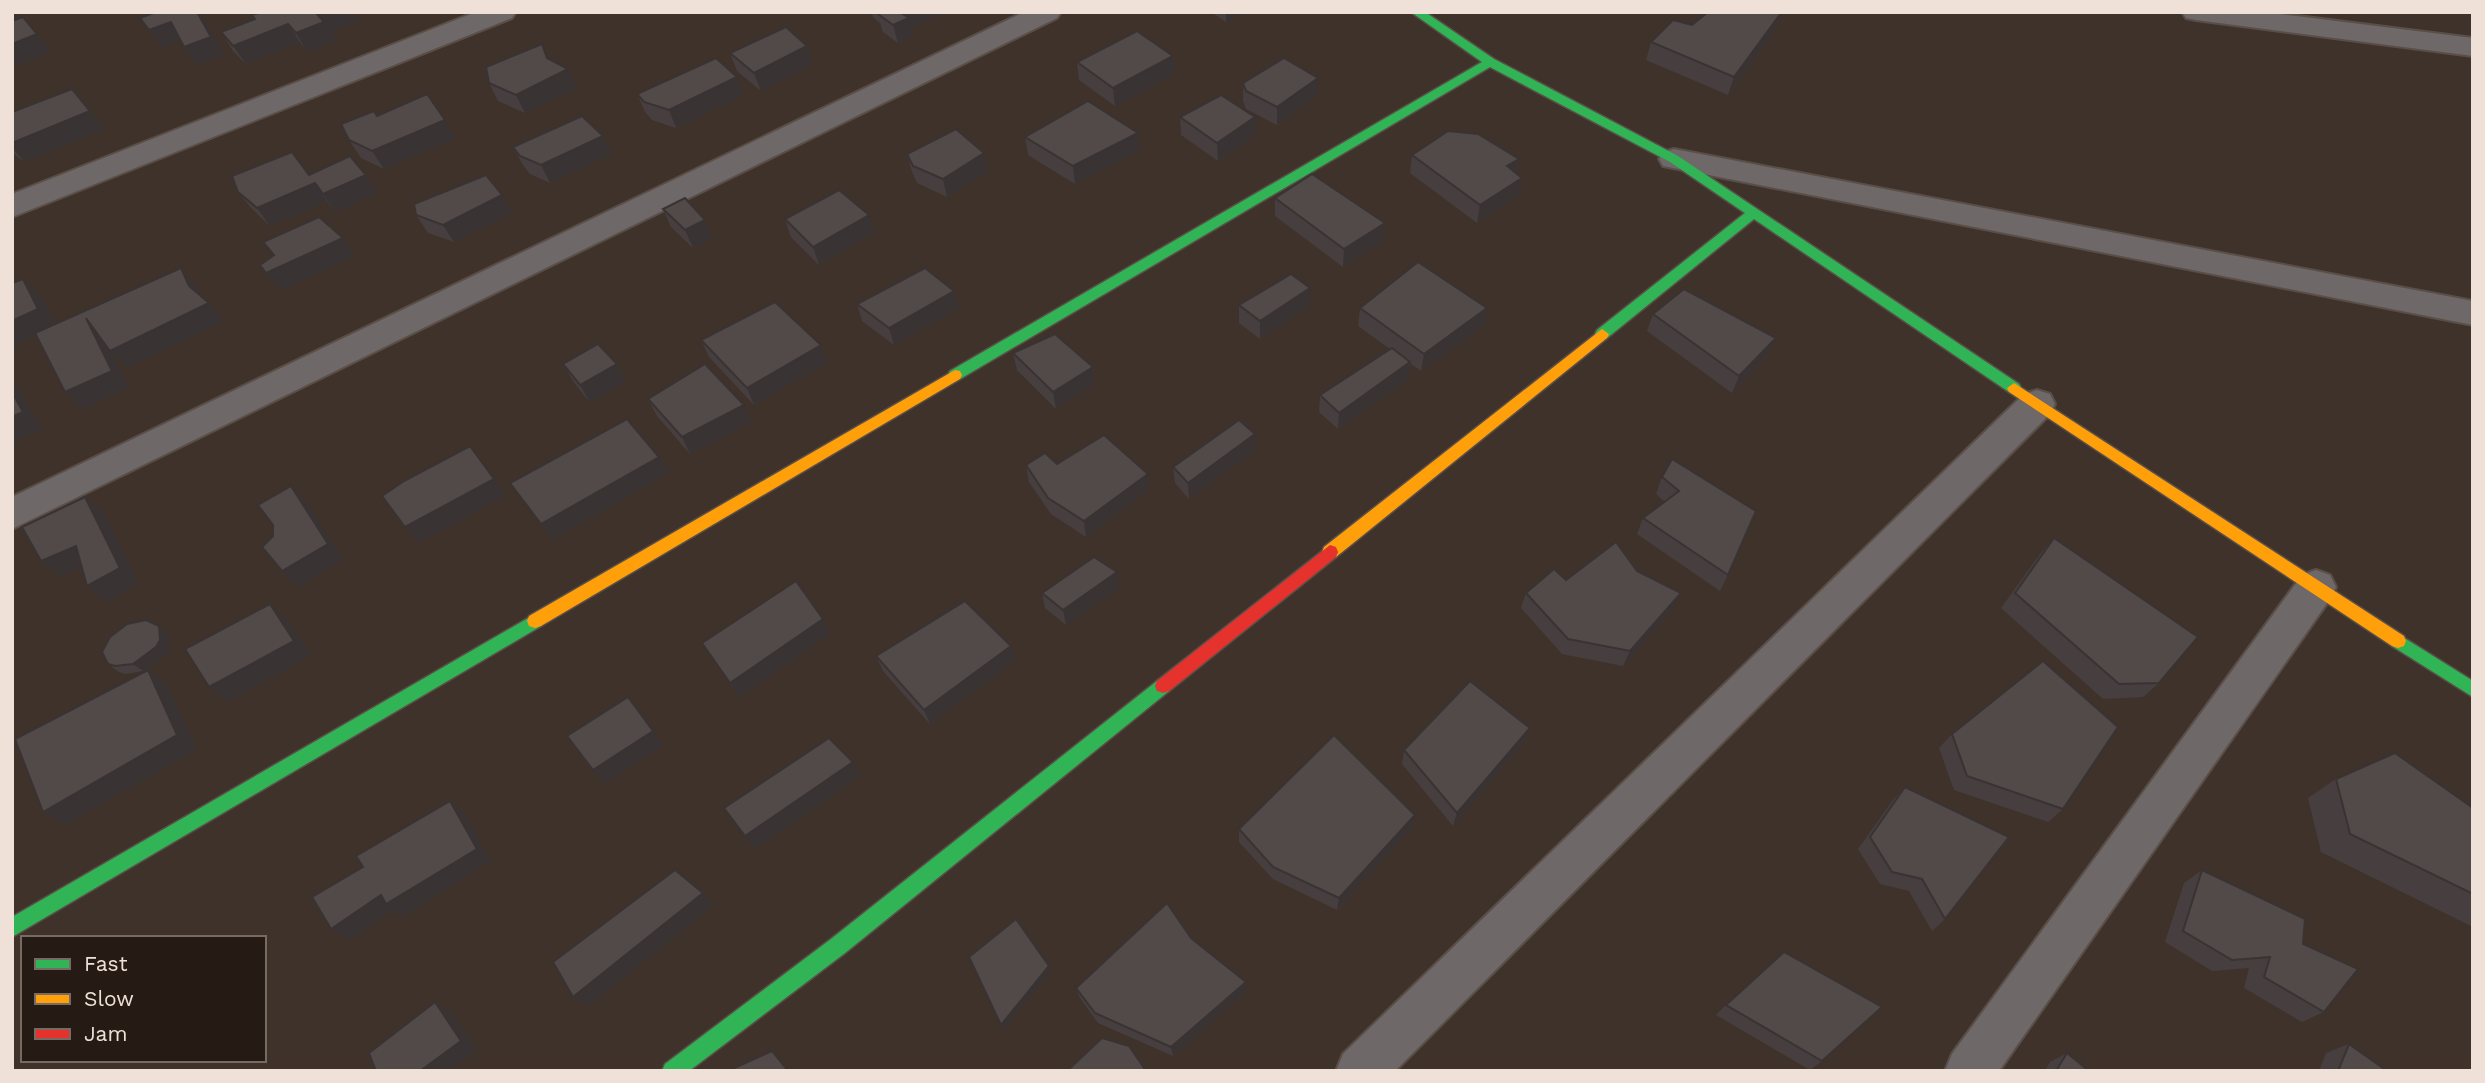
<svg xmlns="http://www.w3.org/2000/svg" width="2485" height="1083" font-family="'Work Sans',sans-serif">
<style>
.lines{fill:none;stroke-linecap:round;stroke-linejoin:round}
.street-casing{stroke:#5a4f48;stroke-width:4}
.fast-casing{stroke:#5a4f48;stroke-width:3}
.slow-casing{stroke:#5a4f48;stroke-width:3}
.jam-casing{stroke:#5a4f48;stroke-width:3}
.street{fill:#6f6868;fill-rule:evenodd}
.fast{fill:#30b455;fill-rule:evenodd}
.slow{fill:#ff9f0a;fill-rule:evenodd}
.jam{fill:#e5322d;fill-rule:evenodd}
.wall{fill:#473f3f}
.shaded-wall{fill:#393333}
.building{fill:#524949;stroke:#393333;stroke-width:2}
</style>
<rect width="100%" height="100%" fill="#3f322a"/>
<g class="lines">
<g class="street-casing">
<g id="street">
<polygon points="476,12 516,12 512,18 12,217 12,194"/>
<polygon points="1024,12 1061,12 1057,18 12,529 12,497"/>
<polygon points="2182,12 2265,12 2473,38 2473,56 2196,20 2186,18"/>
<polygon points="1674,149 2473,301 2473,325 1663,166 1659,159 1663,152"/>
<polygon points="2037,390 2050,394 2055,404 2050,414 1395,1071 1336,1071 1343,1054 2024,394"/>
<polygon points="2316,570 2330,575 2336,587 2330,599 1999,1071 1945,1071 1952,1054 2302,575"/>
</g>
</g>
<g class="fast-casing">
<g id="fast">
<polygon points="1411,12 1425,12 1494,59 1678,156 2019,384 2021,388 2019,392 2009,392 1754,219 1607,338 1597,338 1595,334 1597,330 1745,213 1670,162 1490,67 960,379 950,379 948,375 950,371 1482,62"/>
<polygon points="535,614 541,616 543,621 541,626 12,937 12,917"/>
<polygon points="2398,634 2473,681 2473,697 2392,646 2390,641 2392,636"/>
<polygon points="1163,679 1169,681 1171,686 1169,691 845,953 689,1071 662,1071 665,1064 831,939 1157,681"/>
</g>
</g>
<g class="slow-casing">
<g id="slow">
<polygon points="1602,329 1609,334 1607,338 1336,557 1324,557 1322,552 1324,547"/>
<polygon points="955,370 960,371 962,375 960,379 541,626 535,628 529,626 527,621 529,616"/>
<polygon points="2014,383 2404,636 2406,641 2404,646 2398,648 2392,646 2009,392 2007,388"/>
</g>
</g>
<g class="jam-casing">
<polygon id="jam" points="1330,545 1336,547 1338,552 1336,557 1169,691 1163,693 1157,691 1155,686 1157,681"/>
</g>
<use href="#street" class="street"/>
<use href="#fast" class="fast"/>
<use href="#slow" class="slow"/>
<use href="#jam" class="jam"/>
</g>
<g class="wall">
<polygon points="261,12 354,12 359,21 330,31 336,40 307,52 300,42 246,64 233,51 221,32 255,19"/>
<polygon points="872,12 944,12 911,28 913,36 898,43 883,32 880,23 873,17"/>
<polygon points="1211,12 1245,12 1226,22"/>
<polygon points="1692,25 1775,31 1728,95 1646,60 1651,42"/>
<polygon points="807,46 812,64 761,91 737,71 730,53"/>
<polygon points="1173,56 1174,74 1115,106 1079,80 1077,62"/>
<polygon points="568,69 577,88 525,113 498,101 489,83"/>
<polygon points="1243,83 1317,96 1277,125 1246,109 1243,101"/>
<polygon points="637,94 744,95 676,128 652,120 645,112"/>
<polygon points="12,112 105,129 25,162 12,153"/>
<polygon points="377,116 456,138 384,169 361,158 349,140"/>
<polygon points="1180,117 1255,135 1218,161 1181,135"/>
<polygon points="603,136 612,154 550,183 530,174 523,165 513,147"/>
<polygon points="1025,137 1139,151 1075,184 1028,155"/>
<polygon points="984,153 987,171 947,197 917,183 912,172 907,154"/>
<polygon points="1412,155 1519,159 1516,174 1522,178 1518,196 1477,223 1410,173"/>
<polygon points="309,175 366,175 378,193 335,212 327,201 270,226 252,209 238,192"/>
<polygon points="502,195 512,213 454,242 428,233 416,215"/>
<polygon points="1275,198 1385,223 1383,241 1343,267 1275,216"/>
<polygon points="663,209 713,238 693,248 671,227"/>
<polygon points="785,219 874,233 819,265 791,237"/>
<polygon points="954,291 958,308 894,345 862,321 857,304"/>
<polygon points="1239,305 1309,306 1260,339 1239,323"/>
<polygon points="1360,308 1484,326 1421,371 1410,363 1408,379 1338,429 1319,412 1320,395 1390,349 1358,326"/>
<polygon points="1653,314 1768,355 1732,393 1647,331"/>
<polygon points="701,340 821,345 827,363 754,405 709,357"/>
<polygon points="1013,353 1093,367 1095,384 1056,409 1017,370"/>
<polygon points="563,364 626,381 590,403 573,381"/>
<polygon points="648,399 751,422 690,454 657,416"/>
<polygon points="1255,450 1189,499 1175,483 1173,467"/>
<polygon points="1057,464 1148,474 1149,490 1086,537 1051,514 1029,482 1026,465"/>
<polygon points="1662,477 1756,511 1728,575 1720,591 1637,534 1643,518 1665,502 1656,494"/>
<polygon points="2054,538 2159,683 2143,697 2103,699 2001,608 2040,554"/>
<polygon points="1637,571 1673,609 1623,666 1562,654 1521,608 1526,593 1566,580"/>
<polygon points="1119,587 1066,625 1045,608 1042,593"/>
<polygon points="159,626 169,634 170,648 166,655 143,671 126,674 119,672 108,664"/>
<polygon points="830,634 739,697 702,643"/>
<polygon points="876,656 1015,661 930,724 883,671"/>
<polygon points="1530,728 1524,742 1453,826 1402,764 1404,750"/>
<polygon points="1952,734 2063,809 2048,822 1954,790 1939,748"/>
<polygon points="2336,779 2473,808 2473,927 2321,852 2308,798"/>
<polygon points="1905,787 1945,919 1932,931 1909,891 1880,884 1858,849 1893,800"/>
<polygon points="1415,815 1412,828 1337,910 1273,879 1239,842 1239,829"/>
<polygon points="2202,870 2303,944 2324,1012 2302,1022 2244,988 2249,968 2212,971 2165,942 2184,883"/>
<polygon points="1191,938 1246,992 1173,1056 1098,1023 1080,998 1076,988"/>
<polygon points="1726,1005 1822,1061 1810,1070 1716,1015"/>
<polygon points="2349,1044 2387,1071 2319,1071 2326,1053"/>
<polygon points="2067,1053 2089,1071 2045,1071 2050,1062"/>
</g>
<g class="shaded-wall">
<polygon points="197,12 199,12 203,17 224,55 197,65 184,47"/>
<polygon points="321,12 354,12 359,21 330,31 336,40 307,52 296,33 317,14"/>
<polygon points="903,12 944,12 911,28 913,36 898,43 893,25"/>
<polygon points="1226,12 1245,12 1226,22"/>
<polygon points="1781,13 1775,31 1728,95 1734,77"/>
<polygon points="171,22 184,40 162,48 149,30"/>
<polygon points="288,24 300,42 246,64 233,46"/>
<polygon points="37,34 52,52 12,68 12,44"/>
<polygon points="542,44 551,62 568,69 577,88 525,113 516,95 547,58"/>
<polygon points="807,46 812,64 761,91 754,73"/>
<polygon points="1173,56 1174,74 1115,106 1113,88"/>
<polygon points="737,77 744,95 676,128 669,110"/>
<polygon points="1318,78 1317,96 1277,125 1277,107"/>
<polygon points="72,89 105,129 25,162 12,148 12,143"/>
<polygon points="1255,117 1255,135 1218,161 1217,143"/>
<polygon points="445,120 456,138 384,169 372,151"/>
<polygon points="1138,133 1139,151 1075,184 1073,166"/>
<polygon points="603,136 612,154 550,183 541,165"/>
<polygon points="984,153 987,171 947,197 943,179"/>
<polygon points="1519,159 1515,177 1507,166"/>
<polygon points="366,175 378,193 335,212 323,194"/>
<polygon points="1522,178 1518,196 1477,223 1480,205"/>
<polygon points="315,183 327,201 270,226 257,208"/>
<polygon points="502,195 512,213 454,242 443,225"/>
<polygon points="869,215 874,233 819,265 813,247"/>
<polygon points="705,220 713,238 693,248 685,230"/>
<polygon points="1385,223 1383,241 1343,267 1344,249"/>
<polygon points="343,238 355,256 280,291 266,273"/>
<polygon points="181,268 196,286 204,304 189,286"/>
<polygon points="23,279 41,297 56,326 12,347 12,321"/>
<polygon points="1310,288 1309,306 1260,339 1260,321"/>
<polygon points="954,291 958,308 894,345 889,328"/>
<polygon points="209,303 224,321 127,368 112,353 129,388 83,409 65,392 86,318"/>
<polygon points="1487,308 1484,326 1421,371 1424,354"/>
<polygon points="1776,338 1768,355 1732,393 1739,376"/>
<polygon points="821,345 827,363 754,405 747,388"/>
<polygon points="1410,362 1408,379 1338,429 1339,413"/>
<polygon points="617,364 626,381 590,403 580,385"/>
<polygon points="1093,367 1095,384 1056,409 1053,392"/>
<polygon points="12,377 42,429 12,443"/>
<polygon points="744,405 751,422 690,454 682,437"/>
<polygon points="1255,434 1255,450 1189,499 1188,483"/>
<polygon points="659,457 669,473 552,540 541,524"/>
<polygon points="1148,474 1149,490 1086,537 1084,521"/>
<polygon points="494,479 506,495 419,543 405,527"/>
<polygon points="291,486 307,502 343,560 298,587 282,571"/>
<polygon points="85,497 104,513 139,583 107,602 87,586"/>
<polygon points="76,546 95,562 61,576 41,561"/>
<polygon points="1117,572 1119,587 1066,625 1063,610"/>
<polygon points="1681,593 1673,609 1623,666 1630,651"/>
<polygon points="270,604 287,620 311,656 227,702 209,687"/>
<polygon points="823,619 830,634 739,697 730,683"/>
<polygon points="159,626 169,634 170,648 166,655 143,671 133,664"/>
<polygon points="1011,646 1015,661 930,724 924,710"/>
<polygon points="148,670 167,685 197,749 65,825 43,812"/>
<polygon points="628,697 664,745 605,784 593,770"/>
<polygon points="1530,728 1524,742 1453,826 1457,813"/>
<polygon points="853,762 860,776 755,849 745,836"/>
<polygon points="450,801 465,814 491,861 403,916 394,910 349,940 331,929"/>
<polygon points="1415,815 1412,828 1337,910 1339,898"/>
<polygon points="703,893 714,905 587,1007 573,997"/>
<polygon points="1049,966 1051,971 1003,1030 1001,1025"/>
<polygon points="1246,982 1246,992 1173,1056 1171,1047"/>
<polygon points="435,1002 452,1012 477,1050 449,1071 420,1071"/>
</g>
<g class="building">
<polygon points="156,12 197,12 211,37 184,47 171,22 149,30 140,18"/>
<polygon points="261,12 321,12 317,14 324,22 296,33 288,24 233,46 221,32 255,19 252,15"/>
<polygon points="881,12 903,12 901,13 909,18 893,25 878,14"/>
<polygon points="1708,12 1779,12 1781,13 1734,77 1651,42 1673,20 1692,25"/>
<polygon points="23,17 37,34 12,44 12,21"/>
<polygon points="786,27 807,46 754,73 730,53"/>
<polygon points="1137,31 1173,56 1113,88 1077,62"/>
<polygon points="542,44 547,58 568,69 516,95 489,83 486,67"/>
<polygon points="716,58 737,77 669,110 644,102 637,94"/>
<polygon points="1284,58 1318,78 1277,107 1246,91 1243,83"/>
<polygon points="72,89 90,111 12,143 12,112"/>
<polygon points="427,94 445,120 372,151 349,140 341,124 374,111 377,116"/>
<polygon points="1221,95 1255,117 1217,143 1180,117"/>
<polygon points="1088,101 1138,133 1073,166 1025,137"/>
<polygon points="582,116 603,136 541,165 520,156 513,147"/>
<polygon points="956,129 984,153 943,179 913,166 907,154"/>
<polygon points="1448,131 1478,134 1519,159 1507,166 1522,178 1480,205 1412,155"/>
<polygon points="292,152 309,175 350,156 366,175 323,194 315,183 257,208 238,192 232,176"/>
<polygon points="1312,174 1385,223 1344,249 1275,198"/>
<polygon points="486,175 502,195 443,225 416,215 414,204"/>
<polygon points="839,190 869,215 813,247 785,219"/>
<polygon points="685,198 705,220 685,230 663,209"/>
<polygon points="319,217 343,238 266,273 260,265 274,255 263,242"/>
<polygon points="1418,262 1487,308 1424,354 1360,308"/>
<polygon points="181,268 189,286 209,303 110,351 86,318 112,371 65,392 35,333"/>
<polygon points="925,268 954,291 889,328 857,304"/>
<polygon points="1291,274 1310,288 1260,321 1239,305"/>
<polygon points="23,279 38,309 12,321 12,283"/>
<polygon points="1684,289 1776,338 1739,376 1653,314"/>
<polygon points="775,302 821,345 747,388 701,340"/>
<polygon points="1055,334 1093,367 1053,392 1013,353"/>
<polygon points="598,344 617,364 580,385 563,364"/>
<polygon points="1392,348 1410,362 1339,413 1320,395"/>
<polygon points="705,364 744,405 682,437 648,399"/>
<polygon points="12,392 23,412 12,417"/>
<polygon points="627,419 659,457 541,524 510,483"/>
<polygon points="1239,420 1255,434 1188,483 1173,467"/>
<polygon points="1104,435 1148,474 1084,521 1048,498 1026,465 1045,453 1057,464"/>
<polygon points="470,446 494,479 405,527 382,496 404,481"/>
<polygon points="1672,459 1756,511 1728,575 1643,518 1679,491 1662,477"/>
<polygon points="291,486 328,544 282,571 262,547 273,536 273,525 258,505"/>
<polygon points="85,497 120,568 87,586 76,546 41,561 22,527"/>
<polygon points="2054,538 2198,637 2159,683 2119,684 2015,593"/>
<polygon points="1616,542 1637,571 1681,593 1630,651 1568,639 1526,593 1554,569 1566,580"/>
<polygon points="1094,557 1117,572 1063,610 1042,593"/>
<polygon points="796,581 823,619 730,683 702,643"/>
<polygon points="965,601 1011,646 924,710 876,656"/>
<polygon points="270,604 294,641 209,687 185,649"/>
<polygon points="146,620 159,626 160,640 156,647 133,664 115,666 108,664 102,652 110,637 127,624"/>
<polygon points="2043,661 2118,727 2063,809 1967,776 1952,734"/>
<polygon points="148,670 177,735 43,812 15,739"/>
<polygon points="1470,681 1530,728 1457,813 1404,750"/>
<polygon points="628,697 653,731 593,770 567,736"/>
<polygon points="1334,735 1415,815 1339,898 1273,867 1239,829"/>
<polygon points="829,738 853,762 745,836 724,808"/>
<polygon points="2395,753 2473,808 2473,894 2350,834 2336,779"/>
<polygon points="1905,787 2009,837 1945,919 1922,879 1892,872 1870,837"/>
<polygon points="450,801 477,849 386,904 381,895 331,929 312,897 363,867 356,856"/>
<polygon points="675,870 703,893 573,997 553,962"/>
<polygon points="2202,870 2305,919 2303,944 2358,969 2324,1012 2264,977 2270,957 2232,960 2183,931"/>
<polygon points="1167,903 1191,938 1246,982 1171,1047 1095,1013 1076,988"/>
<polygon points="1016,919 1049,966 1001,1025 969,957"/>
<polygon points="1784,952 1882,1007 1822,1061 1726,1005"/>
<polygon points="435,1002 461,1041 420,1071 376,1071 369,1053"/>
<polygon points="1102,1038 1129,1046 1146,1071 1067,1071"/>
<polygon points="2349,1044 2387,1071 2338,1071"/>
<polygon points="772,1051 788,1071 734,1071 732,1069"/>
<polygon points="2067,1053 2089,1071 2056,1071"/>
</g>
<rect width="2485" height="1083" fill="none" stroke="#f0e1d8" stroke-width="28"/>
<rect x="21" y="936" width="245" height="126" fill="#251b14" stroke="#766a62" stroke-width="2"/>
<rect x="35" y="959" width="35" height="10" fill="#30b455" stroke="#766a62" stroke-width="2"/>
<text x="84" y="971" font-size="21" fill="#f0e1d8">Fast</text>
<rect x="35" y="994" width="35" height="10" fill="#ff9f0a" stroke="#766a62" stroke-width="2"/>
<text x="84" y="1006" font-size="21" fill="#f0e1d8">Slow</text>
<rect x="35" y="1029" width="35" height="10" fill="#e5322d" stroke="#766a62" stroke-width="2"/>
<text x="84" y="1041" font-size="21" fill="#f0e1d8">Jam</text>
</svg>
